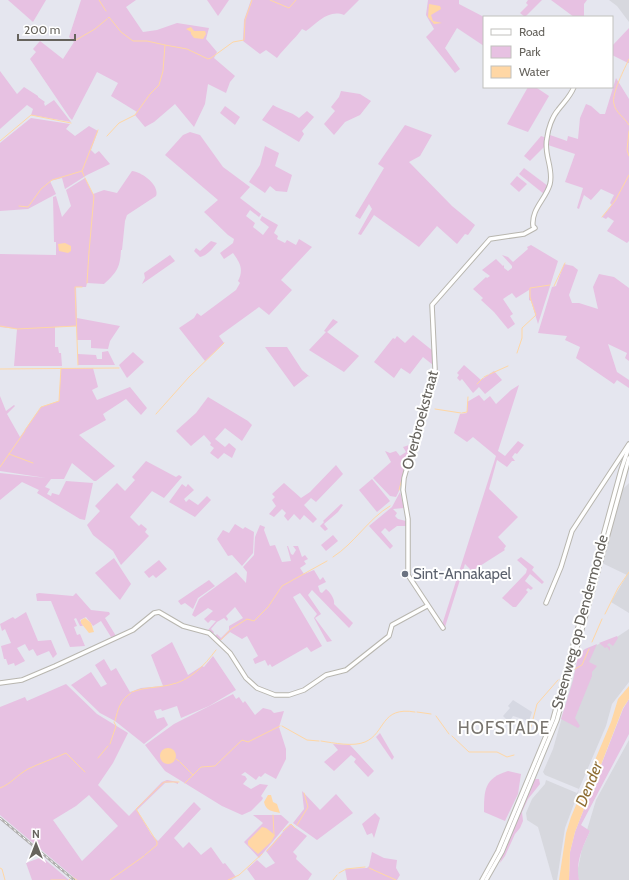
<svg xmlns="http://www.w3.org/2000/svg" width="629" height="880" font-family="Cabin,sans-serif">
<style>
.industrial{fill:#d7d8de}
.education{fill:#d6d8e2}
.green{fill:#e7c1e2;fill-rule:evenodd}
.water{fill:#ffd7a5}
.lines{fill:none;stroke-linecap:round;stroke-linejoin:round}
.stream{stroke:#ffd7a5;stroke-width:1}
.secondary-casing{stroke:#b8b6af;stroke-width:5.5}
.secondary{stroke:#fff;stroke-width:3.5}
.rail-casing{stroke:#b0afae;stroke-width:2.5}
.rail{stroke:#fff;stroke-width:1;stroke-dasharray:3;stroke-linecap:butt}
.worship-dot{fill:#6b7280;stroke:#fff;stroke-width:1.5}
.labels{text-anchor:middle;dominant-baseline:central;stroke-width:4;stroke-linejoin:round;paint-order:stroke}
.street-label{font-size:15px;fill:#66635d;stroke:#fff}
.worship-label{font-size:15px;fill:#5b616d;stroke:#fff;text-anchor:start}
.water-label{font-size:16px;font-style:italic;fill:#8f6e35;stroke:#fff}
.quarter-label{font-size:17px;letter-spacing:1px;fill:#78746e;stroke:#fff}
</style>
<rect width="100%" height="100%" fill="#e5e6ef"/>
<g class="industrial">
<polygon points="609,0 629,0 629,22 617,6"/>
<polygon points="629,483 629,613 611,602 627,575 602,563 622,490"/>
<polygon points="629,629 629,682 612,704 606,726 579,789 578,793 565,828 557,880 553,880 538,827 527,820 526,813 532,799 545,784 546,780 577,793 579,789 545,775 543,772 553,749 580,654 584,650 617,637"/>
<polygon points="629,740 629,880 579,880 577,873 582,849 590,831 587,830 596,800"/>
</g>
<polygon class="education" points="513,700 532,712 529,721 513,716 509,722 503,716 510,708 508,706"/>
<g class="green">
<polygon points="8,0 46,0 33,22"/>
<polygon points="81,0 136,0 126,7 143,32 157,30 177,23 209,28 206,39 217,52 214,58 235,76 230,82 226,93 208,84 205,104 194,127 175,104 154,122 145,127 135,115 137,112 111,96 118,83 97,72 72,120 70,118 30,59 36,52 33,49 40,41 63,59 74,42 69,37"/>
<polygon points="207,0 229,0 218,16"/>
<path d="M251,0H359L344,15C329,9 318,22 306,31L302,29C294,40 285,47 277,58L266,50L260,54L243,41L244,20Z"/>
<polygon points="428,0 459,0 459,4 484,17 484,46 457,28 445,48 460,69 455,73 426,37 434,29 426,15"/>
<polygon points="528,0 542,0 525,17 520,13 528,5 526,3"/>
<polygon points="551,0 587,0 584,4 584,17 574,17"/>
<polygon points="629,28 629,63 628,63 612,55 612,46"/>
<polygon points="0,71 17,94 24,87 38,96 38,97 45,102 44,103 45,106 54,100 71,122 31,115 33,109 27,105 0,129"/>
<polygon points="616,78 629,99 629,241 627,243 607,231 614,221 608,217 606,219 602,217 612,205 610,203 614,195 601,189 591,200 584,195 579,209 577,208 583,188 565,182 575,154 548,145 550,135 567,141 568,136 578,139 580,118 586,104 591,106 600,114 605,114"/>
<polygon points="528,87 537,88 549,96 528,132 507,124"/>
<polygon points="341,91 360,94 371,101 360,115 345,122 334,135 324,124 335,111 331,107 339,97"/>
<path d="M273,105C283,111 290,111 299,118L307,111L314,117L302,131L304,134L299,142L262,120Z"/>
<polygon points="225,106 240,117 235,125 220,113"/>
<polygon points="31,118 70,124 66,129 75,136 89,126 98,131 91,150 95,154 99,151 110,164 87,175 65,189 62,178 50,181 56,194 28,209 0,211 0,143"/>
<polygon points="405,125 432,135 420,156 409,162 452,206 475,225 468,235 465,234 457,244 437,226 419,247 374,215 361,235 358,234 372,209 369,204 360,219 355,216 384,168 378,164"/>
<path d="M190,132L200,135L223,167L250,187L240,198L261,214L259,217L250,210L246,216L255,223L253,227L263,235L269,227L260,220L262,216L278,225L274,233L278,236L277,239L285,243L287,240L296,245L299,239L312,247L281,280L292,290L269,315L259,307L219,336L224,343L205,361L179,328L194,318L197,313L201,316L236,290L240,283L238,281C244,269 240,263 233,253L224,259L220,253L233,243L234,239L228,235L204,212L218,200L165,155L183,135Z"/>
<polygon points="541,136 544,137 544,147 530,161 524,156"/>
<polygon points="265,146 279,153 275,166 292,175 287,192 276,191 270,186 265,193 249,182 260,165"/>
<polygon points="524,168 548,186 544,194 519,174"/>
<path d="M132,171C142,172 160,185 156,196L127,215L125,221L122,250H121C120,268 117,272 104,284L87,283L86,287H76L77,318L120,326L110,341L108,349L91,348V340H77V326L55,327V347H58L59,353H61L62,366H14L17,329L0,327V254L56,255V242H54L53,197L56,196L62,217L71,206L66,190L85,178L93,194L104,190L117,193Z"/>
<polygon points="517,176 527,184 519,192 510,184"/>
<path d="M211,241L217,243C212,249 208,255 200,257L194,251L196,248L200,251Z"/>
<polygon points="531,245 558,261 538,324 531,301 529,300 529,290 516,298 512,293 503,299 513,314 510,316 515,324 508,329 494,312 481,300 483,298 473,289 486,277 487,278 490,276 482,270 496,259 503,266 504,265 504,268 508,271 512,268 512,266 502,255 508,257 513,262 528,249 527,247"/>
<polygon points="170,255 175,261 142,284 145,278 144,273"/>
<polygon points="564,264 573,266 578,270 569,295 572,303 579,303 598,309 593,287 599,274 614,277 629,288 629,361 625,358 627,353 608,344 617,372 629,380 629,388 617,380 614,384 576,358 580,347 565,340 567,336 538,333 552,287 556,286"/>
<polygon points="333,319 338,322 327,332 359,356 344,372 309,350 326,332 324,331"/>
<polygon points="413,335 433,351 433,365 423,357 410,374 401,368 394,378 374,362 393,338 395,339 397,336 405,343"/>
<polygon points="265,347 287,347 302,370 310,377 308,376 294,387"/>
<polygon points="108,351 115,365 78,365 78,354 96,355 97,359 102,359 102,352"/>
<polygon points="133,352 144,362 127,378 119,365"/>
<polygon points="464,365 481,380 494,371 502,380 485,394 479,387 473,393 462,379 460,381 457,378 459,375 457,373"/>
<polygon points="61,368 93,368 98,387 92,390 97,400 130,387 147,408 141,415 126,399 103,414 106,420 79,435 115,466 96,481 94,481 72,463 64,479 51,479 45,487 50,489 47,494 51,496 52,493 59,495 66,481 93,483 85,520 80,519 37,493 39,490 22,482 0,500 0,473 46,478 0,471 0,396 6,411 14,405 15,406 7,414 20,437 41,407 59,401"/>
<polygon points="519,385 498,451 505,456 518,441 524,445 517,454 515,453 512,457 515,461 512,461 507,467 497,460 489,489 518,517 498,537 506,546 504,549 505,550 472,571 465,564 445,627 442,625 496,456 473,437 467,442 454,433 460,414 467,413 467,402 479,395 484,401 490,396 496,404 511,390"/>
<polygon points="208,397 248,421 252,425 242,441 225,428 215,439 225,447 229,443 236,449 232,458 224,453 218,459 210,453 214,448 210,445 211,443 204,435 191,446 176,431 196,413"/>
<polygon points="409,445 411,446 399,491 396,497 390,496 373,478 391,462 385,451 390,453 396,451 400,456 406,452 403,447"/>
<polygon points="146,461 176,477 179,475 182,477 164,498 152,491 130,517 139,526 141,524 147,529 145,532 149,536 121,565 113,551 93,535 87,525 100,511 95,506 117,483 125,491 135,480 132,477"/>
<polygon points="336,465 343,474 316,502 311,498 304,505 317,519 313,523 304,515 300,520 294,514 288,521 284,516 286,513 282,509 274,517 269,514 276,506 272,500 275,497 272,494 284,483 301,498 310,492"/>
<polygon points="372,479 390,501 377,512 359,490"/>
<polygon points="182,484 186,487 188,484 194,490 184,499 186,502 189,499 198,505 207,496 211,500 195,517 169,502"/>
<polygon points="400,492 404,508 393,509 397,513 395,516 398,519 406,521 406,526 397,526 389,532 385,528 381,532 393,546 390,549 369,526 392,507"/>
<polygon points="341,504 343,505 338,512 324,524 328,529 325,531 320,526 324,522 323,521"/>
<polygon points="235,524 243,529 245,527 254,532 253,553 242,566 232,555 228,556 217,539 223,530 229,533"/>
<path d="M260,525L265,527L264,530L270,546L275,545L282,562L291,561L287,546H288L291,554L293,555L296,550L293,546H298L302,557L305,555L308,559L304,561L306,564L300,568L304,574L314,570L320,580L323,577L326,582L318,586L320,592L322,593L326,589C330,592 335,599 334,604L353,623L349,628L312,590L308,595L321,614L315,618L332,641L327,642L314,618L317,614L300,593L293,597L322,646L311,652L307,647L272,667L270,664L268,666L265,660L255,664L253,659L258,656L247,636L242,639L230,632L220,641L215,636L217,634L221,638L229,630V626L243,618L235,607L226,616L228,619L227,621L224,618L217,622L211,629L214,632L213,634L208,630L216,621L211,620L208,623L204,619L213,611L208,608L195,617L192,615L199,599L236,572L246,583L247,572L243,567L254,555L255,537Z"/>
<polygon points="333,535 338,541 326,551 321,545"/>
<polygon points="521,557 534,567 532,570 544,582 542,584 530,574 525,581 533,588 531,590 528,588 526,590 528,592 516,607 513,607 502,598 526,573 527,569 517,560"/>
<polygon points="114,558 131,584 120,600 95,573"/>
<polygon points="159,560 167,569 156,578 153,575 149,578 144,572"/>
<polygon points="209,580 215,586 198,598 193,609 185,603 181,605 178,601"/>
<polygon points="39,593 73,596 76,593 91,610 109,612 110,614 105,618 116,636 111,637 101,621 93,626 86,617 80,620 83,626 80,626 76,618 74,619 77,626 74,627 77,635 80,634 85,646 70,647 51,601 37,601 36,594"/>
<polygon points="26,612 38,641 51,640 57,654 53,658 49,651 37,656 33,649 29,651 25,644 17,648 25,661 15,666 14,663 8,665 6,659 4,659 1,646 11,643 5,629 2,631 0,624 13,617 15,619"/>
<polygon points="617,636 618,638 613,646 609,643 607,645 610,647 610,651 607,647 605,648 599,643"/>
<polygon points="172,642 188,675 202,666 204,667 213,656 236,690 209,706 181,718 177,706 162,711 161,709 154,711 157,719 164,717 168,725 144,744 115,721 100,713 71,685 91,672 101,687 107,684 95,665 104,659 111,671 116,668 130,692 141,688 163,686 151,655"/>
<polygon points="597,644 589,662 597,666 592,672 592,676 575,718 580,726 578,728 561,719 573,681 578,656 585,649"/>
<path d="M66,684L97,714L128,733L113,763L98,785L129,816L162,782L167,780L178,782V784L173,782L165,783L137,810L151,834L158,841L194,802L201,809L174,838L183,848L189,842L201,855L211,847L223,864L225,863L236,877L231,880H77L0,815V707L25,697L27,701ZM89,795L118,826L82,861L53,820L76,806Z"/>
<polygon points="233,694 236,699 239,697 243,703 245,701 255,715 263,708 271,710 274,713 284,711 279,727 286,749 286,759 276,779 265,773 261,777 259,776 256,780 245,772 241,775 245,776 247,779 243,784 251,789 260,784 268,785 261,796 263,798 262,800 251,811 242,815 222,806 165,771 145,745 174,724"/>
<path d="M629,699V734L581,825L590,831C583,846 575,863 579,880H569L570,852L575,832L623,709Z"/>
<polygon points="380,733 394,757 392,760 376,737"/>
<polygon points="333,744 350,745 374,771 368,777 354,762 356,759 351,755 334,771 324,762 338,750"/>
<path d="M508,771L521,774L518,794L505,821L484,812C484,791 484,778 508,771Z"/>
<polygon points="535,779 539,779 540,784 528,799 522,812 523,821 520,828 515,834 505,856 500,863 503,851"/>
<polygon points="302,791 320,810 336,794 353,813 317,840 293,823 304,809"/>
<polygon points="375,813 380,818 374,838 372,833 367,835 362,824"/>
<polygon points="253,815 281,815 289,822 259,858 244,842 263,823"/>
<polygon points="290,824 307,836 293,852 297,856 296,859 312,874 308,880 255,880 247,869 257,860 266,868 275,863 266,851"/>
<polygon points="372,852 384,858 397,860 396,868 400,875 397,880 347,880 345,869 367,868 369,866"/>
<polygon points="42,857 69,880 32,880 26,863"/>
</g>
<g class="water">
<polygon points="429,4 440,6 441,9 431,15 433,21 442,23 434,24 428,17"/>
<polygon points="191,27 194,31 205,31 206,34 203,39 194,38 191,34 191,32 186,29"/>
<polygon points="65,243 71,246 71,251 68,253 59,251 58,244"/>
<polygon points="85,618 91,623 94,632 89,633 81,623 81,620"/>
<polygon points="629,686 629,699 623,708 575,832 570,852 569,880 559,880 566,833 571,817 611,722 618,699"/>
<circle cx="168" cy="756" r="8"/>
<path d="M268,795H271L273,802L277,804L280,813C272,811 266,811 264,802Z"/>
<polygon points="262,827 266,828 275,835 271,842 258,854 248,845 248,841"/>
</g>
<g class="lines">
<g class="stream">
<polyline points="99,0 106,11"/>
<polyline points="270,0 289,8 296,0"/>
<polyline points="108,18 109,17 121,32 133,41 147,41 165,45"/>
<polyline points="76,40 95,29 107,19"/>
<path d="M629,59C625,68 611,94 614,104C615,112 625,118 629,125"/>
<polyline points="629,131 627,150 629,156"/>
<polyline points="107,136 119,123 135,115 150,94 159,85 163,71 165,45 187,49 208,59 211,58 233,42 244,40 245,20 252,0"/>
<polyline points="0,141 31,115 71,123"/>
<polyline points="84,176 82,171 98,130"/>
<polyline points="85,178 94,196 89,252"/>
<polyline points="19,206 28,207 41,189 52,180 82,171"/>
<polyline points="602,217 615,201 629,175"/>
<polyline points="87,283 89,252"/>
<polyline points="554,286 565,263"/>
<polyline points="0,326 17,329 76,326"/>
<polyline points="517,353 522,338 522,328 536,315 530,297 530,288 550,285"/>
<polyline points="78,365 75,287 82,287"/>
<polyline points="0,369 119,368"/>
<polyline points="490,374 508,366"/>
<polyline points="484,377 488,375"/>
<polyline points="477,384 483,378"/>
<polyline points="435,409 461,413"/>
<polyline points="462,413 467,412 468,397"/>
<polyline points="156,414 189,377 224,343"/>
<polyline points="25,430 41,407 59,401 61,368"/>
<polyline points="413,439 418,422"/>
<polyline points="9,454 33,463"/>
<polyline points="0,467 25,431"/>
<polyline points="399,490 410,449"/>
<path d="M333,557C355,543 368,519 390,506"/>
<polyline points="605,614 618,588 629,572"/>
<polyline points="221,640 231,629 247,619 254,621 268,607 282,586 327,561"/>
<polyline points="592,642 602,619"/>
<polyline points="575,669 582,665 589,649"/>
<polyline points="560,679 562,677"/>
<path d="M132,692C145,687 156,688 169,685C190,681 204,666 216,650"/>
<polyline points="417,712 431,714"/>
<polyline points="436,716 449,734"/>
<path d="M115,721C118,709 120,700 131,693"/>
<polyline points="282,726 307,740 319,741"/>
<polyline points="531,727 537,704 558,680"/>
<polyline points="452,736 469,752 497,752 507,757 514,755"/>
<path d="M321,741C334,743 353,747 365,742C386,733 380,706 415,712"/>
<polyline points="110,744 116,726 114,722"/>
<polyline points="98,758 108,746"/>
<polyline points="176,759 179,761"/>
<polyline points="180,762 193,775"/>
<polyline points="185,783 201,767 215,766 242,740 248,742 280,726"/>
<path d="M0,788C11,784 17,775 28,769C40,763 53,759 66,753L85,772"/>
<polyline points="273,815 274,834"/>
<polyline points="297,825 308,807 304,793"/>
<polyline points="283,831 291,824 295,828"/>
<polyline points="267,851 281,835"/>
<polyline points="145,855 157,845 157,842 136,809 164,782 179,782"/>
<polyline points="0,868 2,869 5,880"/>
<polyline points="369,868 396,880"/>
<polyline points="339,873 346,869 365,867"/>
<polyline points="72,877 77,880"/>
<polyline points="51,880 65,880"/>
<polyline points="69,880 70,879"/>
<polyline points="110,880 144,856"/>
<polyline points="228,880 239,875 262,854"/>
<polyline points="333,880 337,875"/>
</g>
<g class="secondary-casing">
<g id="secondary">
<polyline points="546,603 561,567 572,531 629,444"/>
<path d="M443,628L408,575V519L403,490L404,478L435,369L432,305L490,239L524,234L535,228L533,226C531,209 546,199 550,184C554,168 543,154 547,138C548,129 552,117 558,110C564,102 570,97 574,87"/>
<polyline points="0,683 22,680 55,666 133,630 154,613 159,612 183,626 209,633 230,653 246,678 257,688 275,695 289,695 304,690 326,675 346,670 389,636 392,625 427,606"/>
<polyline points="482,880 498,851 553,719 621,470 629,447"/>
<polyline points="486,880 502,852 557,720 629,458"/>
</g>
</g>
<use href="#secondary" class="secondary"/>
<g class="rail-casing">
<polyline id="rail" points="0,818 74,880"/>
</g>
<use href="#rail" class="rail"/>
</g>
<circle class="worship-dot" cx="405" cy="574" r="4"/>
<g class="labels">
<g class="street-label">
<text transform="translate(420 420) rotate(-75)">Overbroekstraat</text>
<text transform="translate(580 622) rotate(-75)">Steenweg op Dendermonde</text>
</g>
<g class="worship-label">
<text x="413" y="574">Sint-Annakapel</text>
</g>
<g class="water-label">
<text transform="translate(589 784) rotate(-68)">Dender</text>
</g>
<g class="quarter-label">
<text x="504" y="728">HOFSTADE</text>
</g>
</g>
<rect x="483" y="16" width="130" height="72" fill="#ffffff" stroke="#c2c1be"/>
<rect x="491" y="29" width="20" height="6" fill="#ffffff" stroke="#c2c1be"/>
<text x="519" y="36" font-size="12" fill="#66635d">Road</text>
<rect x="491" y="46" width="20" height="12" fill="#e7c1e2" stroke="#c2c1be"/>
<text x="519" y="56" font-size="12" fill="#66635d">Park</text>
<rect x="491" y="66" width="20" height="12" fill="#ffd7a5" stroke="#c2c1be"/>
<text x="519" y="76" font-size="12" fill="#66635d">Water</text>
<g transform="translate(36 844)" stroke="#ffffff" stroke-width="3" paint-order="stroke">
<path d="M0-3L7 15L0 10L-7 15Z" fill="#66635d"/>
<text y="-6" font-size="11" font-weight="bold" text-anchor="middle" fill="#66635d">N</text>
</g>
<path d="M18 34v6h57v-6" fill="none" stroke="#66635d" stroke-width="2"/>
<text x="24" y="34" font-size="12" fill="#66635d" stroke="#ffffff" stroke-width="3" paint-order="stroke">200 m</text>
</svg>
